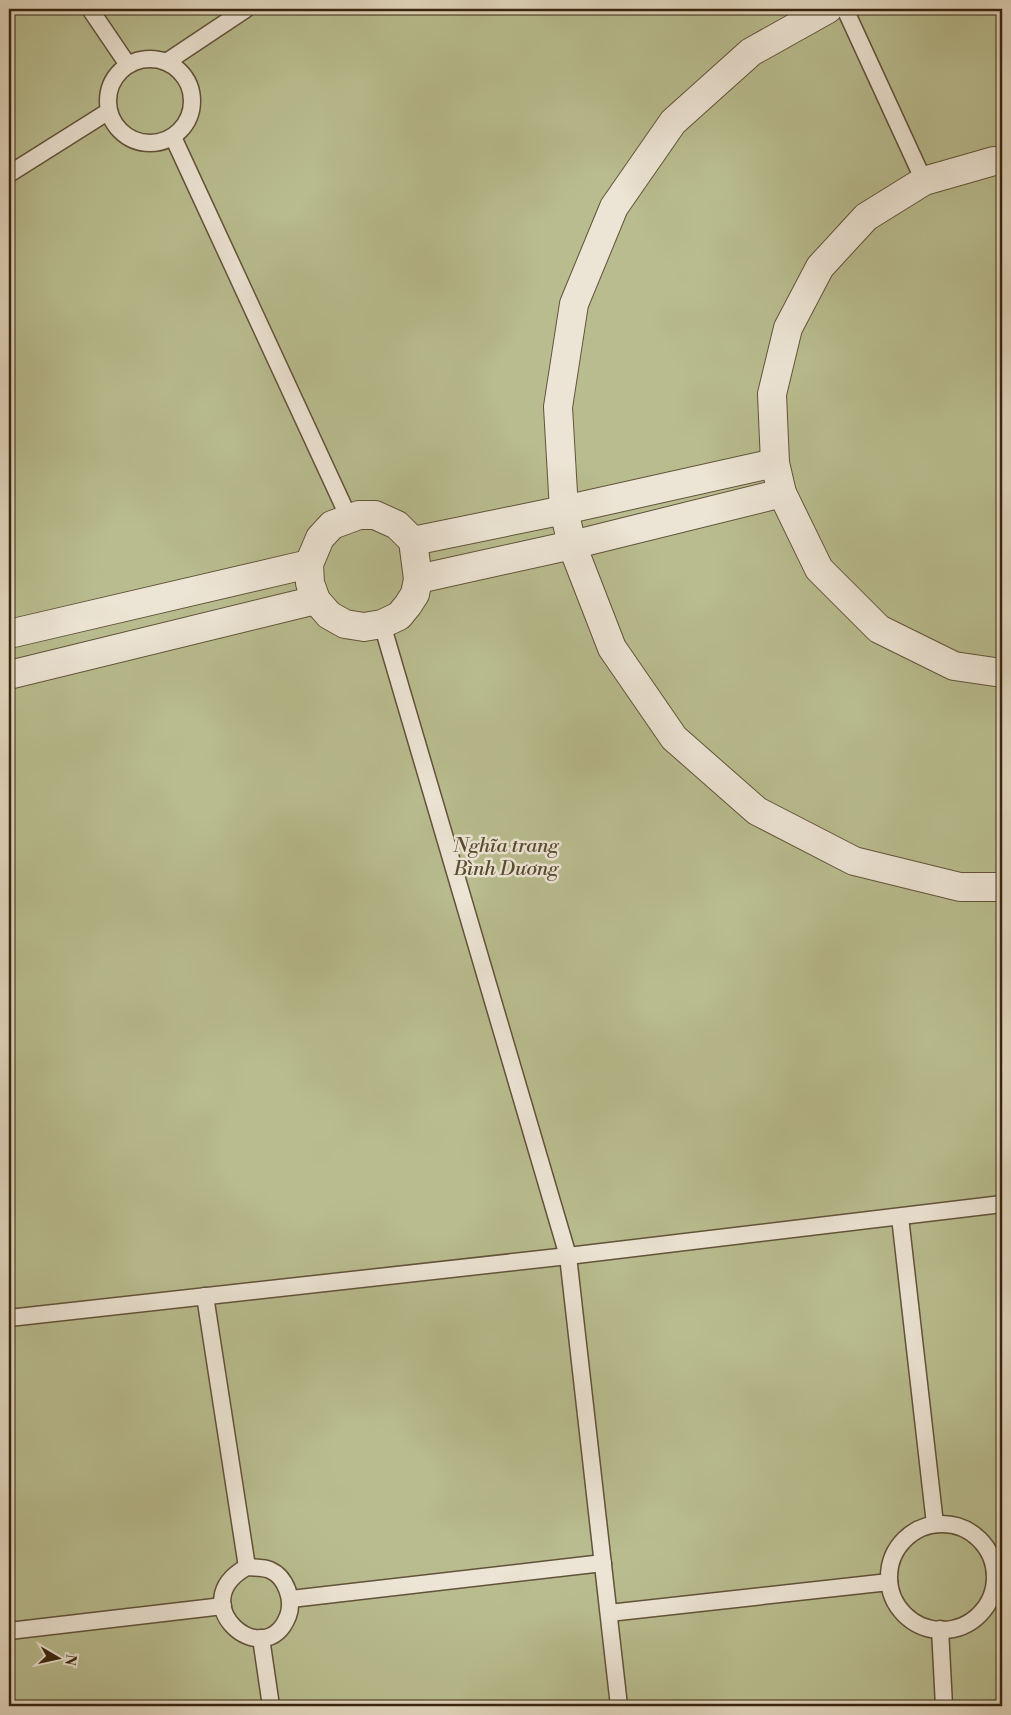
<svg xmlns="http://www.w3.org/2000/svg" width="1011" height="1715" font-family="'Libre Bodoni',serif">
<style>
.green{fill:#b8bc8e;stroke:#78714e}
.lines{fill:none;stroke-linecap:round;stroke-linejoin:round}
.service-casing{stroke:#63523a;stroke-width:19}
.minor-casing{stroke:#63523a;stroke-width:30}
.service{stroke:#ece4d4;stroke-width:16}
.minor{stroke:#ece4d4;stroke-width:28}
.labels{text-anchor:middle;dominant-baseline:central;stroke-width:5;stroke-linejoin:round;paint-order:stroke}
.park-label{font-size:20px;font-style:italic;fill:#594c2f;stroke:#ece4d4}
</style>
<rect width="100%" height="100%" fill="#e1d6bd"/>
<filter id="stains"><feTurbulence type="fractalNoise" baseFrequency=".004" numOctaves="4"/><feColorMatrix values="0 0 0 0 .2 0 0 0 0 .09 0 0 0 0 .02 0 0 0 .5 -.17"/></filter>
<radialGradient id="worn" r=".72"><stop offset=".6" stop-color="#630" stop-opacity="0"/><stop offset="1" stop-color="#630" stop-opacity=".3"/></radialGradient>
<rect class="green" x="9" y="9" width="993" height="1697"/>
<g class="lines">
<g class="service-casing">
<g id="service">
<polyline points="90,9 128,65"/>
<polyline points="845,9 924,181"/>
<circle cx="150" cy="101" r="42"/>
<polyline points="168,61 246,9"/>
<polyline points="173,137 349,518"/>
<polyline points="9,174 109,111"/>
<polyline points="382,624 568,1256 619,1706"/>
<polyline points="900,1217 935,1524"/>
<polyline points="205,1296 247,1567"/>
<polyline points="9,1318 568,1256 1002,1204"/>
<circle cx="942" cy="1577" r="53"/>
<path d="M247,1567C254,1568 263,1567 270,1570C286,1577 294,1600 288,1616C265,1675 181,1603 247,1567Z"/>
<polyline points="291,1599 603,1563"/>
<polyline points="609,1613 889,1582"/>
<polyline points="940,1629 944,1706"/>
<polyline points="9,1631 223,1606"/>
<polyline points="261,1638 271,1706"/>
</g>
</g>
<g class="minor-casing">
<g id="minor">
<polyline points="828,9 751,52 673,122 614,207 574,304 558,407 564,510 572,545 612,648 674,738 757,811 854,861 960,887 1002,887"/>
<polyline points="1002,161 994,161 924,181 866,217 820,267 788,328 772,394 775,463 782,493 819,569 879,629 954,666 1002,673"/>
<polygon points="359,515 375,515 397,525 413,541 418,579 415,594 408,605 399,616 382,624 364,627 345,624 329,615 316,600 310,583 309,564 320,538 332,525"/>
<polyline points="413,541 564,510 775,463"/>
<polyline points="418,579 572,545 782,493"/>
<polyline points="9,634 309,564"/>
<polyline points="9,675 316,600"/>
</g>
</g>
<use href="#service" class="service"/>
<use href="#minor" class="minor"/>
</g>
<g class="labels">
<g class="park-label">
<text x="506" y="846">Nghĩa trang<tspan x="506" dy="23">Bình Dương</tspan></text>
</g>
</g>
<rect width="1011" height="1715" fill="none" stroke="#e1d6bd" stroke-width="30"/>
<rect x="10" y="10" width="991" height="1695" fill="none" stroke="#39260f" stroke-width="2.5"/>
<rect x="15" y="15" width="981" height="1685" fill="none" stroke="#39260f"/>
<g transform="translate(58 1658) rotate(99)" stroke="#ece4d4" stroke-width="4" paint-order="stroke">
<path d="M0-4L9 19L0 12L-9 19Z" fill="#39260f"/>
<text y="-8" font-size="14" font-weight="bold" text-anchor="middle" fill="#39260f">N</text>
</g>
<rect width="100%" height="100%" filter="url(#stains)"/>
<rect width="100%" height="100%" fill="url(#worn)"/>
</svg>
